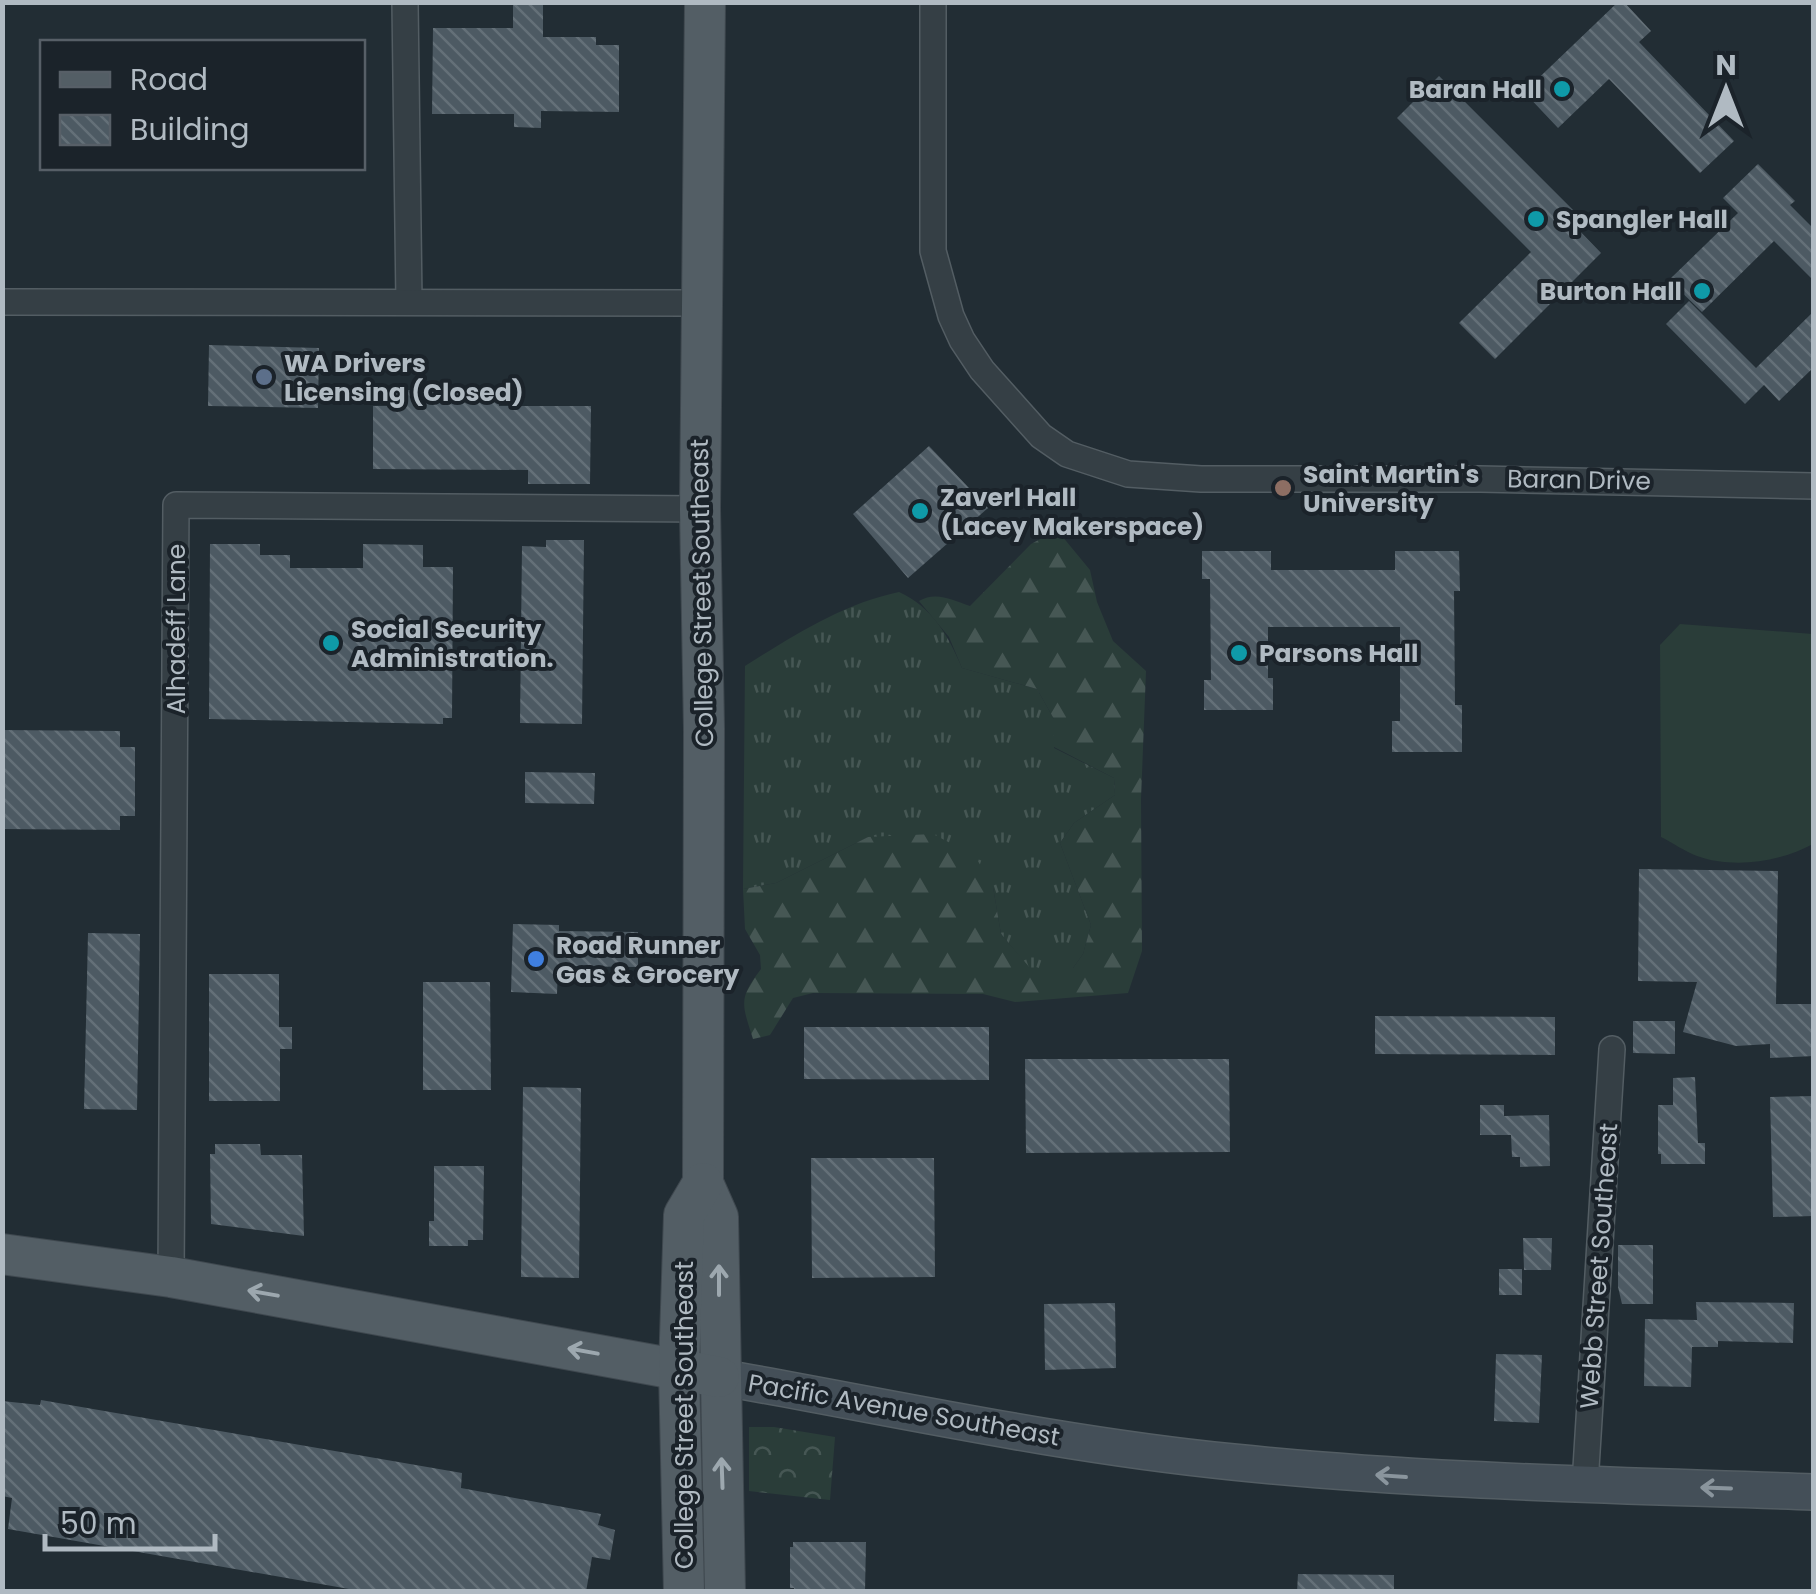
<svg xmlns="http://www.w3.org/2000/svg" width="1816" height="1594" font-family="Poppins,sans-serif">
<style>
.grass{fill:url(#grass-tufts)}
.forest{fill:url(#forest-firs)}
.park{fill:url(#park-crowns)}
.garden{fill:#2a3d39}
.building{fill:url(#building-back-hatch)}
.lines{fill:none;stroke-linecap:round;stroke-linejoin:round}
.street-casing{stroke:#535d63;stroke-width:28}
.secondary-casing{stroke:#535d63;stroke-width:38}
.primary-casing{stroke:#3f484f;stroke-width:42}
.street{stroke:#353f45;stroke-width:25}
.secondary{stroke:#444f58;stroke-width:35}
.primary{stroke:#535e65;stroke-width:40}
.oneway{stroke:#9da8af}
.oneway2{stroke:#8a959d}
.culture-dot{fill:#0f9aa8;stroke:#1b232a;stroke-width:4}
.service-dot{fill:#5c6f8a;stroke:#1b232a;stroke-width:4}
.education-dot{fill:#8d6e63;stroke:#1b232a;stroke-width:4}
.shop-dot{fill:#3f7fe0;stroke:#1b232a;stroke-width:4}
.labels{text-anchor:middle;dominant-baseline:central;stroke-width:8;stroke-linejoin:round;paint-order:stroke}
.poi-label{font-size:25px;font-weight:bold;fill:#b0bac2;stroke:#1b232a;text-anchor:start}
.street-label{font-size:25px;fill:#b0bac2;stroke:#1b232a}
</style>
<defs>
<pattern id="grass-tufts" width="24" height="20" patternUnits="userSpaceOnUse" patternTransform="scale(2.5)"><rect width="24" height="20" fill="#2a3d39"/><path d="M3 7l-1-3M5 7V3M7 7l1-3M15 17l-1-3M17 17v-4M19 17l1-3" fill="none" stroke="#465754"/></pattern>
<pattern id="forest-firs" width="22" height="20" patternUnits="userSpaceOnUse" patternTransform="scale(2.5)"><rect width="22" height="20" fill="#2a3d39"/><path d="M5 1l3.5 6h-7zM16 11l3.5 6h-7z" fill="#465754"/></pattern>
<pattern id="park-crowns" width="20" height="18" patternUnits="userSpaceOnUse" patternTransform="scale(2.5)"><rect width="20" height="18" fill="#2a3d39"/><path d="M2 6a3 3 0 1 1 6 0M12 15a3 3 0 1 1 6 0" fill="none" stroke="#465754"/></pattern>
<pattern id="building-back-hatch" width="6" height="6" patternUnits="userSpaceOnUse" patternTransform="scale(2.5)"><rect width="6" height="6" fill="#4d5a63"/><path d="M-1 5l2 2M0 0l6 6M5-1l2 2" fill="none" stroke="#647078"/></pattern>
</defs>
<rect width="100%" height="100%" fill="#222d34"/>
<path class="grass" d="M899,592C932,607 948,635 962,668L1037,689L1054,719V748L1114,778L1115,795L1074,823L1060,843L1091,925L1083,954L1073,968L1030,969L1001,934L993,887L868,837L776,883L743,889L745,666C793,636 842,604 899,592Z"/>
<path class="forest" d="M1057,530L1090,570L1097,602L1113,641L1146,671L1141,799L1142,951L1128,993L1015,1002L983,994L813,993L793,998L770,1035L753,1039C742,1004 738,999 761,969L760,955L745,929L743,889L776,883L868,837L933,834L975,856L993,887L1001,934L1030,968H1073L1083,954L1091,925L1060,843L1074,823L1115,795L1114,778L1054,747V719L1037,689L962,668L949,637L919,601C936,591 952,600 970,606L1031,544Z"/>
<polygon class="park" points="749,1427 774,1427 835,1437 830,1500 749,1491"/>
<path class="garden" d="M1680,624L1813,634V844C1780,862 1733,869 1697,856C1684,851 1673,843 1661,837L1660,645Z"/>
<g class="building">
<polygon points="513,2 543,2 543,37 596,37 596,45 619,45 619,112 541,111 541,128 514,127 514,114 432,114 433,28 513,28"/>
<polygon points="1618,2 1624,2 1651,31 1639,42 1734,141 1700,173 1609,79 1558,128 1524,92"/>
<polygon points="1439,76 1578,215 1571,222 1601,253 1495,359 1459,323 1531,252 1397,118"/>
<polygon points="1758,164 1795,201 1790,205 1814,229 1814,281 1774,241 1702,312 1669,280 1738,213 1723,198"/>
<polygon points="1689,301 1756,368 1814,311 1814,367 1779,401 1764,385 1745,404 1666,324"/>
<polygon points="209,345 319,348 318,408 208,406"/>
<polygon points="390,390 499,390 499,406 591,406 590,484 528,484 528,470 373,469 373,406 390,406"/>
<polygon points="929,446 988,508 908,578 853,514"/>
<polygon points="546,540 584,540 582,724 520,723 522,546 546,547"/>
<polygon points="210,544 260,544 260,555 290,555 290,568 363,568 363,544 423,545 423,567 453,567 452,718 443,718 443,724 209,719"/>
<polygon points="1202,551 1271,551 1271,570 1395,570 1395,551 1459,551 1460,591 1454,591 1455,705 1462,705 1462,752 1392,752 1392,721 1400,721 1400,627 1268,627 1268,678 1273,678 1273,710 1204,710 1204,680 1211,680 1210,579 1202,579"/>
<polygon points="2,730 120,731 120,747 135,747 135,816 120,816 120,830 2,829"/>
<polygon points="525,772 595,773 594,804 525,803"/>
<polygon points="1639,869 1778,871 1776,1004 1814,1004 1814,1056 1770,1058 1770,1044 1736,1046 1683,1032 1697,982 1638,981"/>
<polygon points="513,924 559,925 559,931 638,932 638,967 558,966 557,994 511,992"/>
<polygon points="88,933 140,934 137,1110 84,1109"/>
<polygon points="209,974 279,974 279,1027 292,1027 292,1049 280,1049 280,1101 209,1101"/>
<polygon points="423,982 490,982 491,1090 423,1090"/>
<polygon points="1375,1016 1555,1017 1555,1055 1375,1054"/>
<polygon points="1633,1021 1675,1021 1675,1054 1633,1053"/>
<polygon points="804,1027 989,1027 989,1080 804,1079"/>
<polygon points="1025,1059 1229,1059 1230,1152 1026,1153"/>
<polygon points="1695,1077 1698,1143 1705,1143 1705,1164 1661,1164 1661,1154 1658,1154 1658,1105 1673,1105 1673,1078"/>
<polygon points="523,1087 581,1088 579,1278 521,1277"/>
<polygon points="1814,1096 1814,1216 1773,1217 1770,1097"/>
<polygon points="1480,1105 1504,1105 1504,1116 1549,1115 1550,1166 1520,1167 1520,1157 1512,1157 1511,1135 1480,1135"/>
<polygon points="215,1144 260,1144 261,1155 302,1155 304,1236 211,1224 210,1154 215,1154"/>
<polygon points="811,1158 934,1158 935,1277 812,1278"/>
<polygon points="434,1166 484,1166 483,1240 468,1240 468,1246 429,1246 429,1221 434,1221"/>
<polygon points="1523,1238 1552,1238 1551,1270 1524,1270"/>
<polygon points="1618,1245 1653,1245 1653,1304 1622,1304 1618,1287"/>
<rect x="1499" y="1269" width="23" height="26"/>
<polygon points="1696,1302 1794,1303 1793,1343 1718,1341 1718,1347 1692,1347 1691,1387 1644,1386 1645,1319 1697,1320"/>
<polygon points="1115,1303 1116,1368 1045,1370 1044,1304"/>
<polygon points="1496,1354 1542,1355 1539,1423 1494,1421"/>
<polygon points="41,1400 462,1473 461,1488 601,1514 598,1525 615,1530 610,1560 592,1557 586,1592 366,1592 8,1529 12,1498 2,1496 2,1401 40,1405"/>
<polygon points="793,1542 866,1542 865,1592 794,1592 794,1588 790,1588 790,1547 793,1547"/>
<polygon points="1298,1574 1394,1575 1394,1592 1297,1592"/>
</g>
<g class="lines">
<g class="street-casing">
<g id="street">
<polyline points="405,2 409,302"/>
<polyline points="933,2 933,251 951,316 962,340 982,370 1041,436 1067,454 1128,474 1201,479 1480,479 1814,486"/>
<polyline points="2,302 700,303"/>
<polyline points="171,1277 176,505 700,509"/>
<polyline points="1585,1484 1612,1049"/>
</g>
</g>
<g class="secondary-casing">
<path id="secondary" d="M719,1377C889,1407 1061,1445 1233,1462C1426,1482 1620,1485 1814,1492"/>
</g>
<g class="primary-casing">
<g id="primary">
<polyline points="705,2 700,509 704,729 703,1183 718,1217 725,1592"/>
<polyline points="2,1254 171,1277 719,1377"/>
<polyline points="684,1592 679,1369 684,1215 703,1183"/>
</g>
</g>
<use href="#street" class="street"/>
<use href="#secondary" class="secondary"/>
<use href="#primary" class="primary"/>
</g>
<defs><path id="oneway-shaft" d="M-6 0H5M1.5-3L5.5 0L1.5 3" fill="none" stroke-width="1.6" stroke-linecap="round" stroke-linejoin="round" transform="scale(2.5)"/></defs>
<g class="oneway">
<use href="#oneway-shaft" transform="translate(719 1280) rotate(-90)"/>
<use href="#oneway-shaft" transform="translate(263 1293) rotate(-170)"/>
<use href="#oneway-shaft" transform="translate(583 1351) rotate(-170)"/>
<use href="#oneway-shaft" transform="translate(722 1473) rotate(-92)"/>
</g>
<g class="oneway2">
<use href="#oneway-shaft" transform="translate(1391 1476) rotate(-176)"/>
<use href="#oneway-shaft" transform="translate(1716 1488) rotate(-178)"/>
</g>
<g class="culture-dot">
<circle cx="1562" cy="89" r="10"/>
<circle cx="1536" cy="219" r="10"/>
<circle cx="1702" cy="291" r="10"/>
<circle cx="920" cy="511" r="10"/>
<circle cx="331" cy="643" r="10"/>
<circle cx="1239" cy="653" r="10"/>
</g>
<circle class="service-dot" cx="264" cy="377" r="10"/>
<circle class="education-dot" cx="1283" cy="488" r="10"/>
<circle class="shop-dot" cx="536" cy="959" r="10"/>
<g class="labels">
<g class="poi-label">
<text x="1542" y="89" text-anchor="end">Baran Hall</text>
<text x="1556" y="219">Spangler Hall</text>
<text x="1682" y="291" text-anchor="end">Burton Hall</text>
<text x="284" y="363">WA Drivers<tspan x="284" dy="29">Licensing (Closed)</tspan></text>
<text x="1303" y="474">Saint Martin's<tspan x="1303" dy="29">University</tspan></text>
<text x="940" y="497">Zaverl Hall<tspan x="940" dy="29">(Lacey Makerspace)</tspan></text>
<text x="351" y="629">Social Security<tspan x="351" dy="29">Administration.</tspan></text>
<text x="1259" y="653">Parsons Hall</text>
<text x="556" y="945">Road Runner<tspan x="556" dy="29">Gas &amp; Grocery</tspan></text>
</g>
<g class="street-label">
<text transform="translate(1579 480) rotate(1)">Baran Drive</text>
<text transform="translate(702 593) rotate(-91)">College Street Southeast</text>
<text transform="translate(176 629) rotate(-90)">Alhadeff Lane</text>
<text transform="translate(1599 1266) rotate(-86)">Webb Street Southeast</text>
<text transform="translate(904 1410) rotate(10)">Pacific Avenue Southeast</text>
<text transform="translate(684 1415) rotate(-90)">College Street Southeast</text>
</g>
</g>
<rect width="1816" height="1594" fill="none" stroke="#b0bac2" stroke-width="10"/>
<rect x="40" y="40" width="325" height="130" fill="#1b232a" stroke="#575f67" stroke-width="2.5"/>
<rect x="60" y="72" width="50" height="15" fill="#535e65" stroke="#575f67" stroke-width="2.5"/>
<text x="130" y="90" font-size="30" fill="#b0bac2">Road</text>
<rect x="60" y="115" width="50" height="30" fill="url(#building-back-hatch)" stroke="#575f67" stroke-width="2.5"/>
<text x="130" y="140" font-size="30" fill="#b0bac2">Building</text>
<g transform="translate(1726 90)" stroke="#1b232a" stroke-width="8" paint-order="stroke">
<path d="M0-8L18 38L0 25L-18 38Z" fill="#b0bac2"/>
<text y="-15" font-size="28" font-weight="bold" text-anchor="middle" fill="#b0bac2">N</text>
</g>
<path d="M45 1534v15h170v-15" fill="none" stroke="#b0bac2" stroke-width="5"/>
<text x="60" y="1534" font-size="30" fill="#b0bac2" stroke="#1b232a" stroke-width="8" paint-order="stroke">50 m</text>
</svg>
